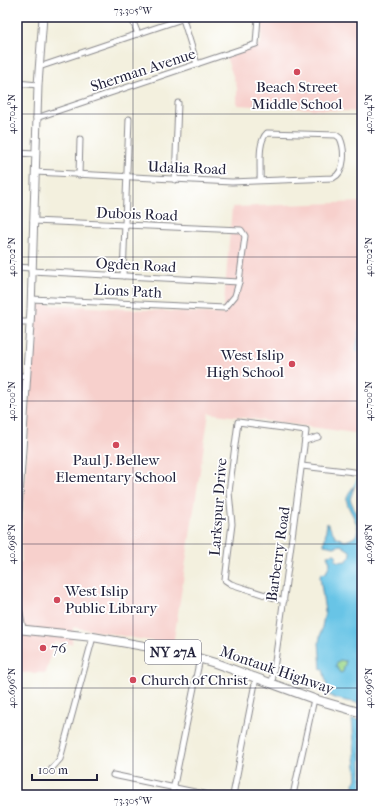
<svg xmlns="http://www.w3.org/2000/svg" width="379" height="812" font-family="'IM FELL French Canon',serif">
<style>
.built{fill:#f7d0cc}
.green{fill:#9fda8e;stroke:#607e64}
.water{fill:#68c4e6;stroke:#457390;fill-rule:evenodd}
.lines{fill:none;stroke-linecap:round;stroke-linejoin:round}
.stream{stroke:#68c4e6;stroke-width:1.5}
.minor-casing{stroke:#8a898c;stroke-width:7}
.secondary-casing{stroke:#8a898c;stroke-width:9}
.primary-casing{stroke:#8a898c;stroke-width:10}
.minor{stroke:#fff;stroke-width:5}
.secondary{stroke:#fff;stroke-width:7}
.primary{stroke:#fff;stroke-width:8}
.ticks{fill:none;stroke:#22223b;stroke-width:1;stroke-opacity:0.45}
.poi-dot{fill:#d1495b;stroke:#fff;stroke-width:1.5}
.labels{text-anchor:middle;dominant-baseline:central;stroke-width:3.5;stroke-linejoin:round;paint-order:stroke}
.shield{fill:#fff;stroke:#646476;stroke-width:1}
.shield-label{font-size:14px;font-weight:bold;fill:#22223b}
.street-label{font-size:15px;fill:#22223b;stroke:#fff}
.poi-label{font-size:15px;fill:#22223b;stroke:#fff;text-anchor:start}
.neatline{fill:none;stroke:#22223b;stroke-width:1.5}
.ticks-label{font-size:10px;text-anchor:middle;fill:#22223b}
</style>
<rect width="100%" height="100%" fill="#fff"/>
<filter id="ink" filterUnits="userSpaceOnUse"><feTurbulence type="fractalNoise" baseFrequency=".025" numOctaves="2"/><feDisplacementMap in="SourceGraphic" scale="8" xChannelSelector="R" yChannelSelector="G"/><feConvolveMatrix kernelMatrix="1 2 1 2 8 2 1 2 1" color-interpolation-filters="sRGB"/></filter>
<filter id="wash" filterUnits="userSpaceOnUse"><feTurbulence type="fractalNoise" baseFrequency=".012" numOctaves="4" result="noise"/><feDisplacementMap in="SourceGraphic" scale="16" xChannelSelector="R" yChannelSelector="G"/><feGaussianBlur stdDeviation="0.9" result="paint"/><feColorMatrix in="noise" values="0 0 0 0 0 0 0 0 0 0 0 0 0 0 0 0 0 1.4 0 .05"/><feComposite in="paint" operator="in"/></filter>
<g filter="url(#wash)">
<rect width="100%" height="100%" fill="#f3f0de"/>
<g class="built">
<polygon points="263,17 362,17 362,112 237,105 237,87 226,57 261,44"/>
<polygon points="362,202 362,434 209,413 173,645 73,627 72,644 54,642 46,673 17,673 17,563 22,563 21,545 35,304 223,314 232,207"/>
</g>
<polygon class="green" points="340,660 346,661 343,672 340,673 336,666 337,662"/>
<g class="water">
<path d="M355,485L350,499L354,509L362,519V704C352,701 338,701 329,695L323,669H321L319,642L325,612L320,577L321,574L326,573L330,563L327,555L335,554L337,556L335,560L339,562L346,561L351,556L350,551L341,545L334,547L324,545L327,523L336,537L345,541C371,535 349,514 347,502C346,495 351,490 355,485ZM340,660L346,661L343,672L340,673L336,666L337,662Z"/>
<polygon points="352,719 360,720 362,795 356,795 354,783 357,779"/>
</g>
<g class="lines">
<g class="stream">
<polyline points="362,319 357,349 357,351 362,351"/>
<path d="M354,486C364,471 361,458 362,441"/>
</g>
</g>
</g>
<g filter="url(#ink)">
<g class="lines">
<g class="minor-casing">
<g id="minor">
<polyline points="131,17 138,34"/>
<polyline points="183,19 197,64"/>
<polyline points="39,67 188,17"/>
<polyline points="17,83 38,85"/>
<polyline points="36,118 256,44 258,17"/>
<polyline points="17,153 35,154"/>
<path d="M35,172L232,182L333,178C346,172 345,149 340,138L336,135L267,133C257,142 261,167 260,180"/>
<polyline points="79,175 80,139"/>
<polyline points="175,180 178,103"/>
<polyline points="17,267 31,268"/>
<polyline points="31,271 239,282"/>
<polyline points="123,276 129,119"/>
<polyline points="31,299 225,308 235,296 239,282 245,236 241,230 33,221"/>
<polyline points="17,322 30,322"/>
<polyline points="17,376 26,376"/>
<polyline points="305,441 318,437"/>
<polyline points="302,466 354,472"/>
<path d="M272,683C284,599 295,516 306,431L238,422L229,492L232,524L225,580L231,584L284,601"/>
<polyline points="52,768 60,759 93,637"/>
<polyline points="113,775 209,795"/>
<polyline points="172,795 200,658"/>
<polyline points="233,795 256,678"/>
<polyline points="293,795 314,699"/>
</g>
</g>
<g class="secondary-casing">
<g id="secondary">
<polyline points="17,527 31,309 38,85 43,17"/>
<polyline points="17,602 22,629"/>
</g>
</g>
<g class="primary-casing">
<polyline id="primary" points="17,629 93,637 178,652 215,663 314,699 362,713"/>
</g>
<use href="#minor" class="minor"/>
<use href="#secondary" class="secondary"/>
<use href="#primary" class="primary"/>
</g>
</g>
<path class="ticks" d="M133,17V795M17,114H362M17,257H362M17,401H362M17,544H362M17,688H362"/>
<g class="poi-dot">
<circle cx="297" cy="72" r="4"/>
<circle cx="292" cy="364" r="4"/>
<circle cx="116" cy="445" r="4"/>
<circle cx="57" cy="600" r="4"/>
<circle cx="43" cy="648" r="4"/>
<circle cx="133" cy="680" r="4"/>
</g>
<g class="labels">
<rect class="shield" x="145" y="640" width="56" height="24" rx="3"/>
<g class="shield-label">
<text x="173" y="652">NY 27A</text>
</g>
<g class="street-label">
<text transform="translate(143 70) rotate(-18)">Sherman Avenue</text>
<text transform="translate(187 168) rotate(2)">Udalia Road</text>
<text transform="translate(137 214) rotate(2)">Dubois Road</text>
<text transform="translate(136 265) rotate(3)">Ogden Road</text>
<text transform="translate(128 291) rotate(3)">Lions Path</text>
<text transform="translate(218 507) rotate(-86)">Larkspur Drive</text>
<text transform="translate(278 554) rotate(-82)">Barberry Road</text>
<text transform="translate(277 670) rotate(19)">Montauk Highway</text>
</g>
<g class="poi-label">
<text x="297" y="87" text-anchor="middle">Beach Street<tspan x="297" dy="17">Middle School</tspan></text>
<text x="284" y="355" text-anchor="end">West Islip<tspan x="284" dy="17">High School</tspan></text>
<text x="116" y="460" text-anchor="middle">Paul J. Bellew<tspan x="116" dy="17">Elementary School</tspan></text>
<text x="65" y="591">West Islip<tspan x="65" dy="17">Public Library</tspan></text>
<text x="51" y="648">76</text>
<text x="141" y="680">Church of Christ</text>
</g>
</g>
<rect width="379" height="812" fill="none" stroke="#fff" stroke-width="44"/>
<path d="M32 774v6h65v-6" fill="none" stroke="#22223b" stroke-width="2"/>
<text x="38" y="774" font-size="12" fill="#22223b" stroke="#ffffff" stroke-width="3" paint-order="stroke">100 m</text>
<rect x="22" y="22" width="335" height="768" class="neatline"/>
<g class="ticks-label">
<text x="133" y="14">73.305°W</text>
<text transform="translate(11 114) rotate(-90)" y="4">40.704°N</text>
<text transform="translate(368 114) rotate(-90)" y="4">40.704°N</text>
<text transform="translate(11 257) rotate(-90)" y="4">40.702°N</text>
<text transform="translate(368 257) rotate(-90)" y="4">40.702°N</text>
<text transform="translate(11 401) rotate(-90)" y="4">40.700°N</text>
<text transform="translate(368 401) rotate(-90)" y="4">40.700°N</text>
<text transform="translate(11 544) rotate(-90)" y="4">40.698°N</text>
<text transform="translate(368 544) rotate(-90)" y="4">40.698°N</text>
<text transform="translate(11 688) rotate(-90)" y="4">40.696°N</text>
<text transform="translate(368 688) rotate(-90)" y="4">40.696°N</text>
<text x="133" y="804">73.305°W</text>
</g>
</svg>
